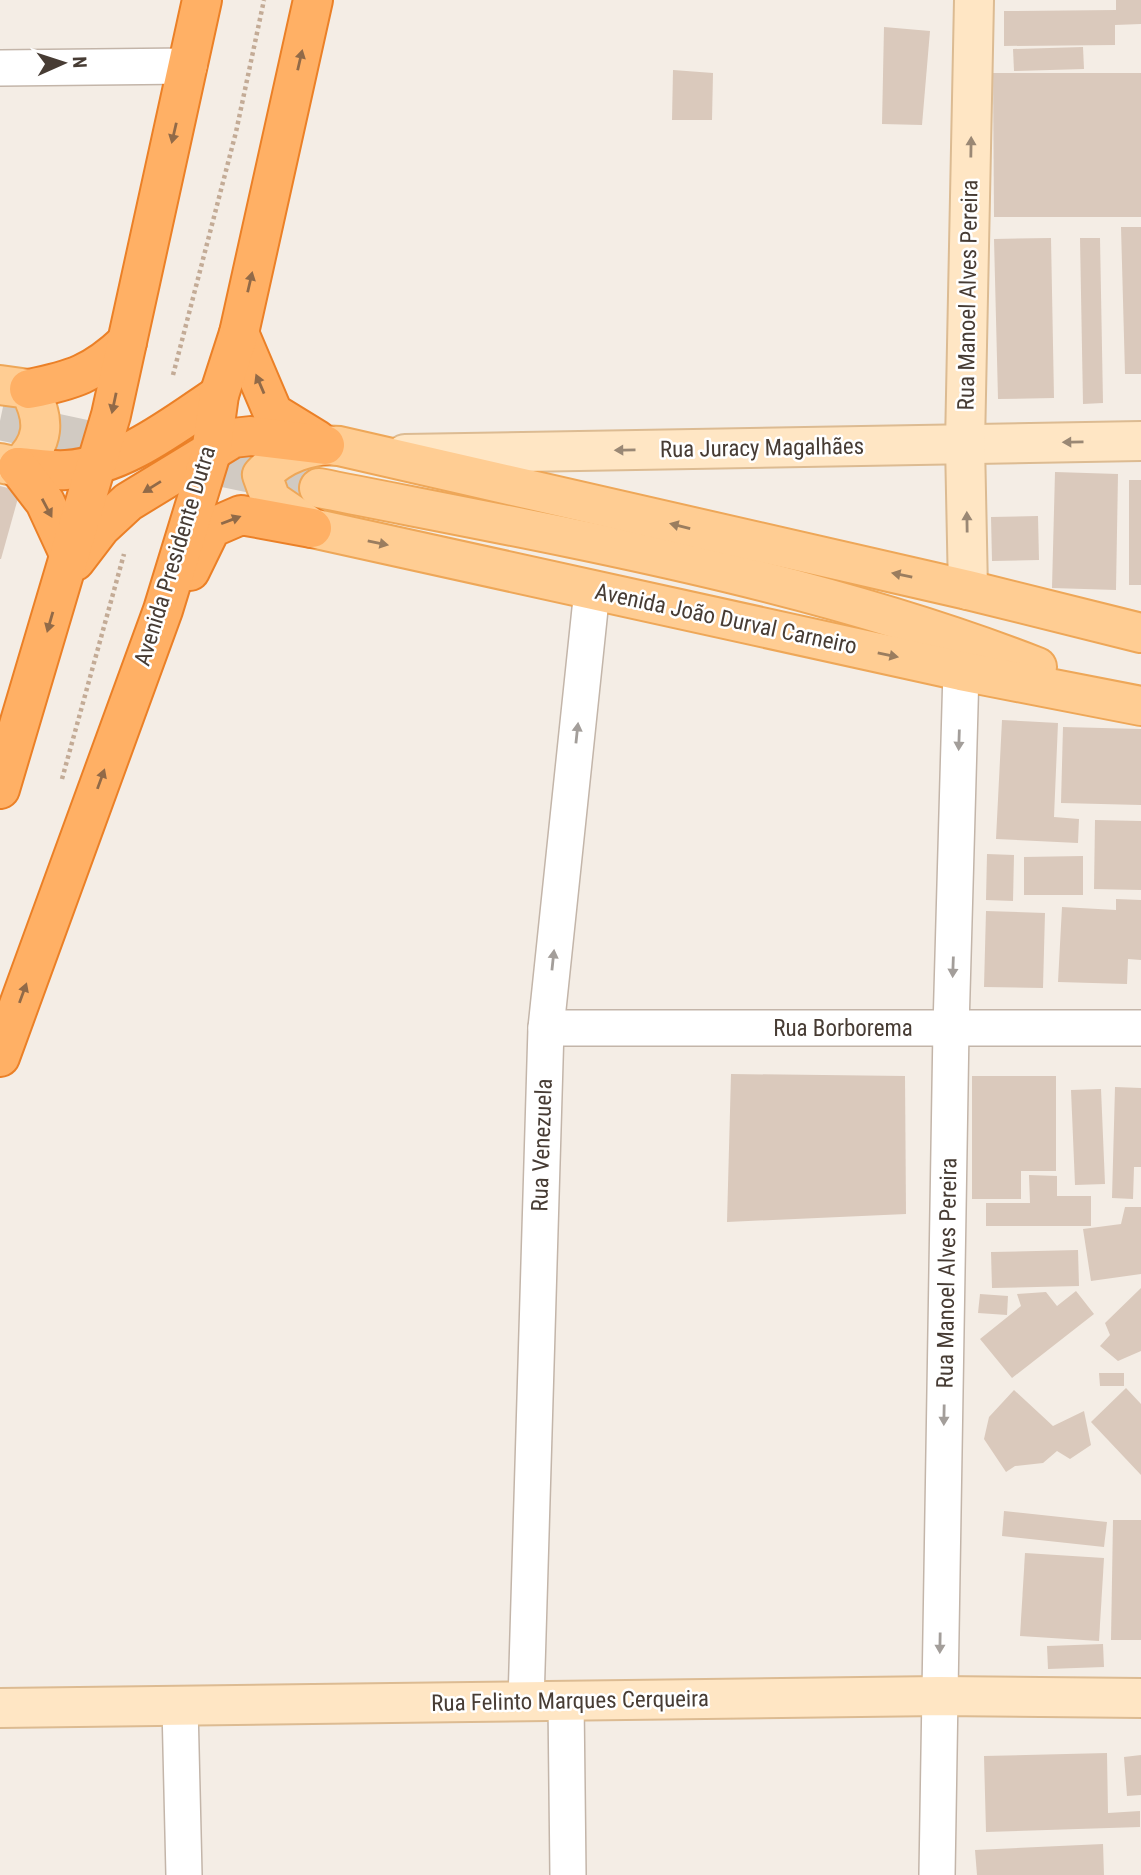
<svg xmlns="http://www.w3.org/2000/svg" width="1141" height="1875" font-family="'Roboto Condensed',sans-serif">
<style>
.building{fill:#dac9bc}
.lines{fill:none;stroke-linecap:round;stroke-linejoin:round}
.primary-tunnel{stroke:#d1cac2;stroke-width:38;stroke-dasharray:38 19;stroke-linecap:butt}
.street-casing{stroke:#c3b5a9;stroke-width:38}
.secondary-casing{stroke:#dcbb92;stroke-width:42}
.primary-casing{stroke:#eea758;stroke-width:42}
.highway-casing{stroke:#eb8027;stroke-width:42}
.path{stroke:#c3ab96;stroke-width:4.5;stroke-dasharray:3.5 3.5;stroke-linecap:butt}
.street{stroke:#fff;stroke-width:35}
.secondary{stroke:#ffe6c4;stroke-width:38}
.primary{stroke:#ffcd93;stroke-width:38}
.highway{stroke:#ffb065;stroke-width:38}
.oneway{fill:#916a48}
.oneway2{fill:#9a8875}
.oneway3{fill:#9a7d5f}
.oneway4{fill:#a39e9a}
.labels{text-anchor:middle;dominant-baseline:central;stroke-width:5;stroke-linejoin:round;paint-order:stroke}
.street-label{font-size:23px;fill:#473c34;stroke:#fff}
</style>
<rect width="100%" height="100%" fill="#f4ede5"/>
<g class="building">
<polygon points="1116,0 1141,0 1141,24 1115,25 1115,45 1004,46 1004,11 1116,10"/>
<polygon points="884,27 930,31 922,125 882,124"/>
<polygon points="1083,47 1084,69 1014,71 1013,49"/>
<polygon points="673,70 713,73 712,120 672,120"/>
<polygon points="993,73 1141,73 1141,217 994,217"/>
<polygon points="1121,227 1141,227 1141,374 1125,374"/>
<polygon points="1051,238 1054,398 998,399 994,239"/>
<polygon points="1080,238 1100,238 1103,403 1083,404"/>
<polygon points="1055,472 1118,474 1116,590 1052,588"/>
<rect x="1129" y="480" width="12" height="105"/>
<polygon points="0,486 20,491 1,559 0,559"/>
<polygon points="1038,516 1039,560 992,561 991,517"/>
<polygon points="1002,720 1058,723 1054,817 1079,819 1078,843 996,839"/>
<polygon points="1063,727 1141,729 1141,805 1061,803"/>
<polygon points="1095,820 1141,821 1141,890 1094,889"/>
<polygon points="987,854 1014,855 1013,901 986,900"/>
<polygon points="1083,856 1083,895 1024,895 1024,857"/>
<polygon points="1116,899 1141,900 1141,960 1128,959 1127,984 1058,982 1062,907 1116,910"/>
<polygon points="986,911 1045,913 1043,988 984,987"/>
<polygon points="731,1074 905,1076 906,1214 727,1222"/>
<polygon points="972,1076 1056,1076 1056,1171 1021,1171 1021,1199 972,1199"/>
<polygon points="1115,1087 1141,1088 1141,1167 1134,1167 1133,1199 1112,1198"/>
<polygon points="1101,1089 1105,1184 1075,1185 1071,1090"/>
<polygon points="1029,1175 1057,1176 1057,1196 1091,1196 1091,1226 986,1226 986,1203 1030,1203"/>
<polygon points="1125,1207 1141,1207 1141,1274 1091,1281 1083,1229 1121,1224"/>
<polygon points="1078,1250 1079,1286 992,1288 991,1252"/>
<polygon points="1141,1288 1141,1351 1118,1361 1100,1346 1110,1335 1105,1323"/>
<polygon points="1076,1291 1094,1314 1012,1378 980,1339 1021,1306 1017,1294 1046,1292 1057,1306"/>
<polygon points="980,1294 1008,1296 1007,1315 978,1313"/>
<polygon points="1099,1373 1124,1373 1124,1386 1100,1386"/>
<polygon points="1126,1388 1141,1404 1141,1475 1091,1422"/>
<polygon points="1014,1390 1053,1426 1084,1411 1091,1445 1070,1459 1057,1451 1043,1463 1015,1466 1006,1472 984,1439 989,1417"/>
<polygon points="1004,1511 1107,1522 1104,1547 1002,1536"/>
<polygon points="1113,1520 1141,1520 1141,1640 1111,1640"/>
<polygon points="1025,1553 1104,1558 1099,1641 1020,1636"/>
<polygon points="1103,1644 1104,1667 1048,1669 1047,1646"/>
<polygon points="1107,1753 1108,1813 1140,1811 1140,1827 986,1832 984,1756"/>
<polygon points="1141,1755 1141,1795 1127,1796 1124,1757"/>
<polygon points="1103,1844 1104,1875 977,1875 975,1850"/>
</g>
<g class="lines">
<polyline class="primary-tunnel" points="0,421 319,488"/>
<g class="street-casing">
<g id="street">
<polyline points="0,68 189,66"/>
<polyline points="546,1028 1141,1028"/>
<polyline points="566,1701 568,1875"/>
<polyline points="526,1702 546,1028 592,590"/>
<polyline points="180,1706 184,1875"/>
<polyline points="937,1875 951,1028 961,671"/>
</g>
</g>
<g class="secondary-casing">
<g id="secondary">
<polyline points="405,454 1141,441"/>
<polyline points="968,590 965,444 974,0"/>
<polyline points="0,1708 939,1696 1141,1698"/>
</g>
</g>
<g class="primary-casing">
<g id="primary">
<path d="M0,385L29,389C46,420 45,443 18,467L0,463"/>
<path d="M319,488C560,536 808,578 1037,667"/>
<path d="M1141,633L968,590L339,446C311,443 281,454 262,475L271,500L312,528L961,671L1141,706"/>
</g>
</g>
<g class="highway-casing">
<g id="highway">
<polyline points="239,333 273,413 317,440"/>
<path d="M29,389C73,380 93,374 127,342"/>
<path d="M18,467C34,468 50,471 66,470C123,466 174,425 219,395"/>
<polyline points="18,467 45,502 69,554"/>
<polyline points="75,561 101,527 128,502 233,438 251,436 325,445"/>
<polyline points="190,571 211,528 241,515 312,528"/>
<polyline points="0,789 111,415 202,0"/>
<polyline points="0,1057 163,610 211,453 219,395 239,333 313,0"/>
</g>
</g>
<g class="path">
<polyline points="173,375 236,132 264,0"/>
<polyline points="62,779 124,554"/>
</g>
<use href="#street" class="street"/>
<use href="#secondary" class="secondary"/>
<use href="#primary" class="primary"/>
<use href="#highway" class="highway"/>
</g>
<defs><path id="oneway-solid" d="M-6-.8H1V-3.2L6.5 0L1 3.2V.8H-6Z" transform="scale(1.75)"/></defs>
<g class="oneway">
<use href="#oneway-solid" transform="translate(300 60) rotate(-77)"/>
<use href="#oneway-solid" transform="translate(174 133) rotate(103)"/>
<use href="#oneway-solid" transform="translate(250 282) rotate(-77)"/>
<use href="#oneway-solid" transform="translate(260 384) rotate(-113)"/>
<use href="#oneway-solid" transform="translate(114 403) rotate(102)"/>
<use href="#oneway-solid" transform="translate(152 487) rotate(148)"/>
<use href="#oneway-solid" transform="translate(47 508) rotate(62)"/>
<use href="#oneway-solid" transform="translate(231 520) rotate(-21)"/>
<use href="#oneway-solid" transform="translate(50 622) rotate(106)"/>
<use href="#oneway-solid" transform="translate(101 779) rotate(-70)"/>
<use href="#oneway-solid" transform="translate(23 993) rotate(-70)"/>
</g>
<g class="oneway2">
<use href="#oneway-solid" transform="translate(971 147) rotate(-89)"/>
<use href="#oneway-solid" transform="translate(1073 442) rotate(179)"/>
<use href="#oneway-solid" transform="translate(625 450) rotate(179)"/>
<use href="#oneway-solid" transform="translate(967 522) rotate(-91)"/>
</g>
<g class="oneway3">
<use href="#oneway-solid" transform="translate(680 526) rotate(-166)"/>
<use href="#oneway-solid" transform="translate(378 543) rotate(12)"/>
<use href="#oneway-solid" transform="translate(902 575) rotate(-168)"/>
<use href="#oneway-solid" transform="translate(888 655) rotate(12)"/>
</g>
<g class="oneway4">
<use href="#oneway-solid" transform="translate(577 733) rotate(-84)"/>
<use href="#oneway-solid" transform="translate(959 740) rotate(92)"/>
<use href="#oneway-solid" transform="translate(553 960) rotate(-84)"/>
<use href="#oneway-solid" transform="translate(953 967) rotate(92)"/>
<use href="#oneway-solid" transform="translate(944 1415) rotate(91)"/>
<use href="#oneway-solid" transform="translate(940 1643) rotate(91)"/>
</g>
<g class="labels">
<g class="street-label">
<text transform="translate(968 295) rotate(-89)">Rua Manoel Alves Pereira</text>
<text transform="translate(762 448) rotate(-1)">Rua Juracy Magalhães</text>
<text transform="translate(175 556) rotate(-73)">Avenida Presidente Dutra</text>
<text transform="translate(726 619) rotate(12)">Avenida João Durval Carneiro</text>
<text x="843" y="1028">Rua Borborema</text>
<text transform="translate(542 1145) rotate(-88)">Rua Venezuela</text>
<text transform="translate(947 1273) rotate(-89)">Rua Manoel Alves Pereira</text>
<text transform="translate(570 1701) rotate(-1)">Rua Felinto Marques Cerqueira</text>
</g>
</g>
<g transform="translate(63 63) rotate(87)" stroke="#ffffff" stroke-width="5" paint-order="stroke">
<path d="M0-5L12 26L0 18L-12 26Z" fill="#473c34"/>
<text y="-10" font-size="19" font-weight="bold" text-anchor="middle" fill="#473c34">N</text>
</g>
</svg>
